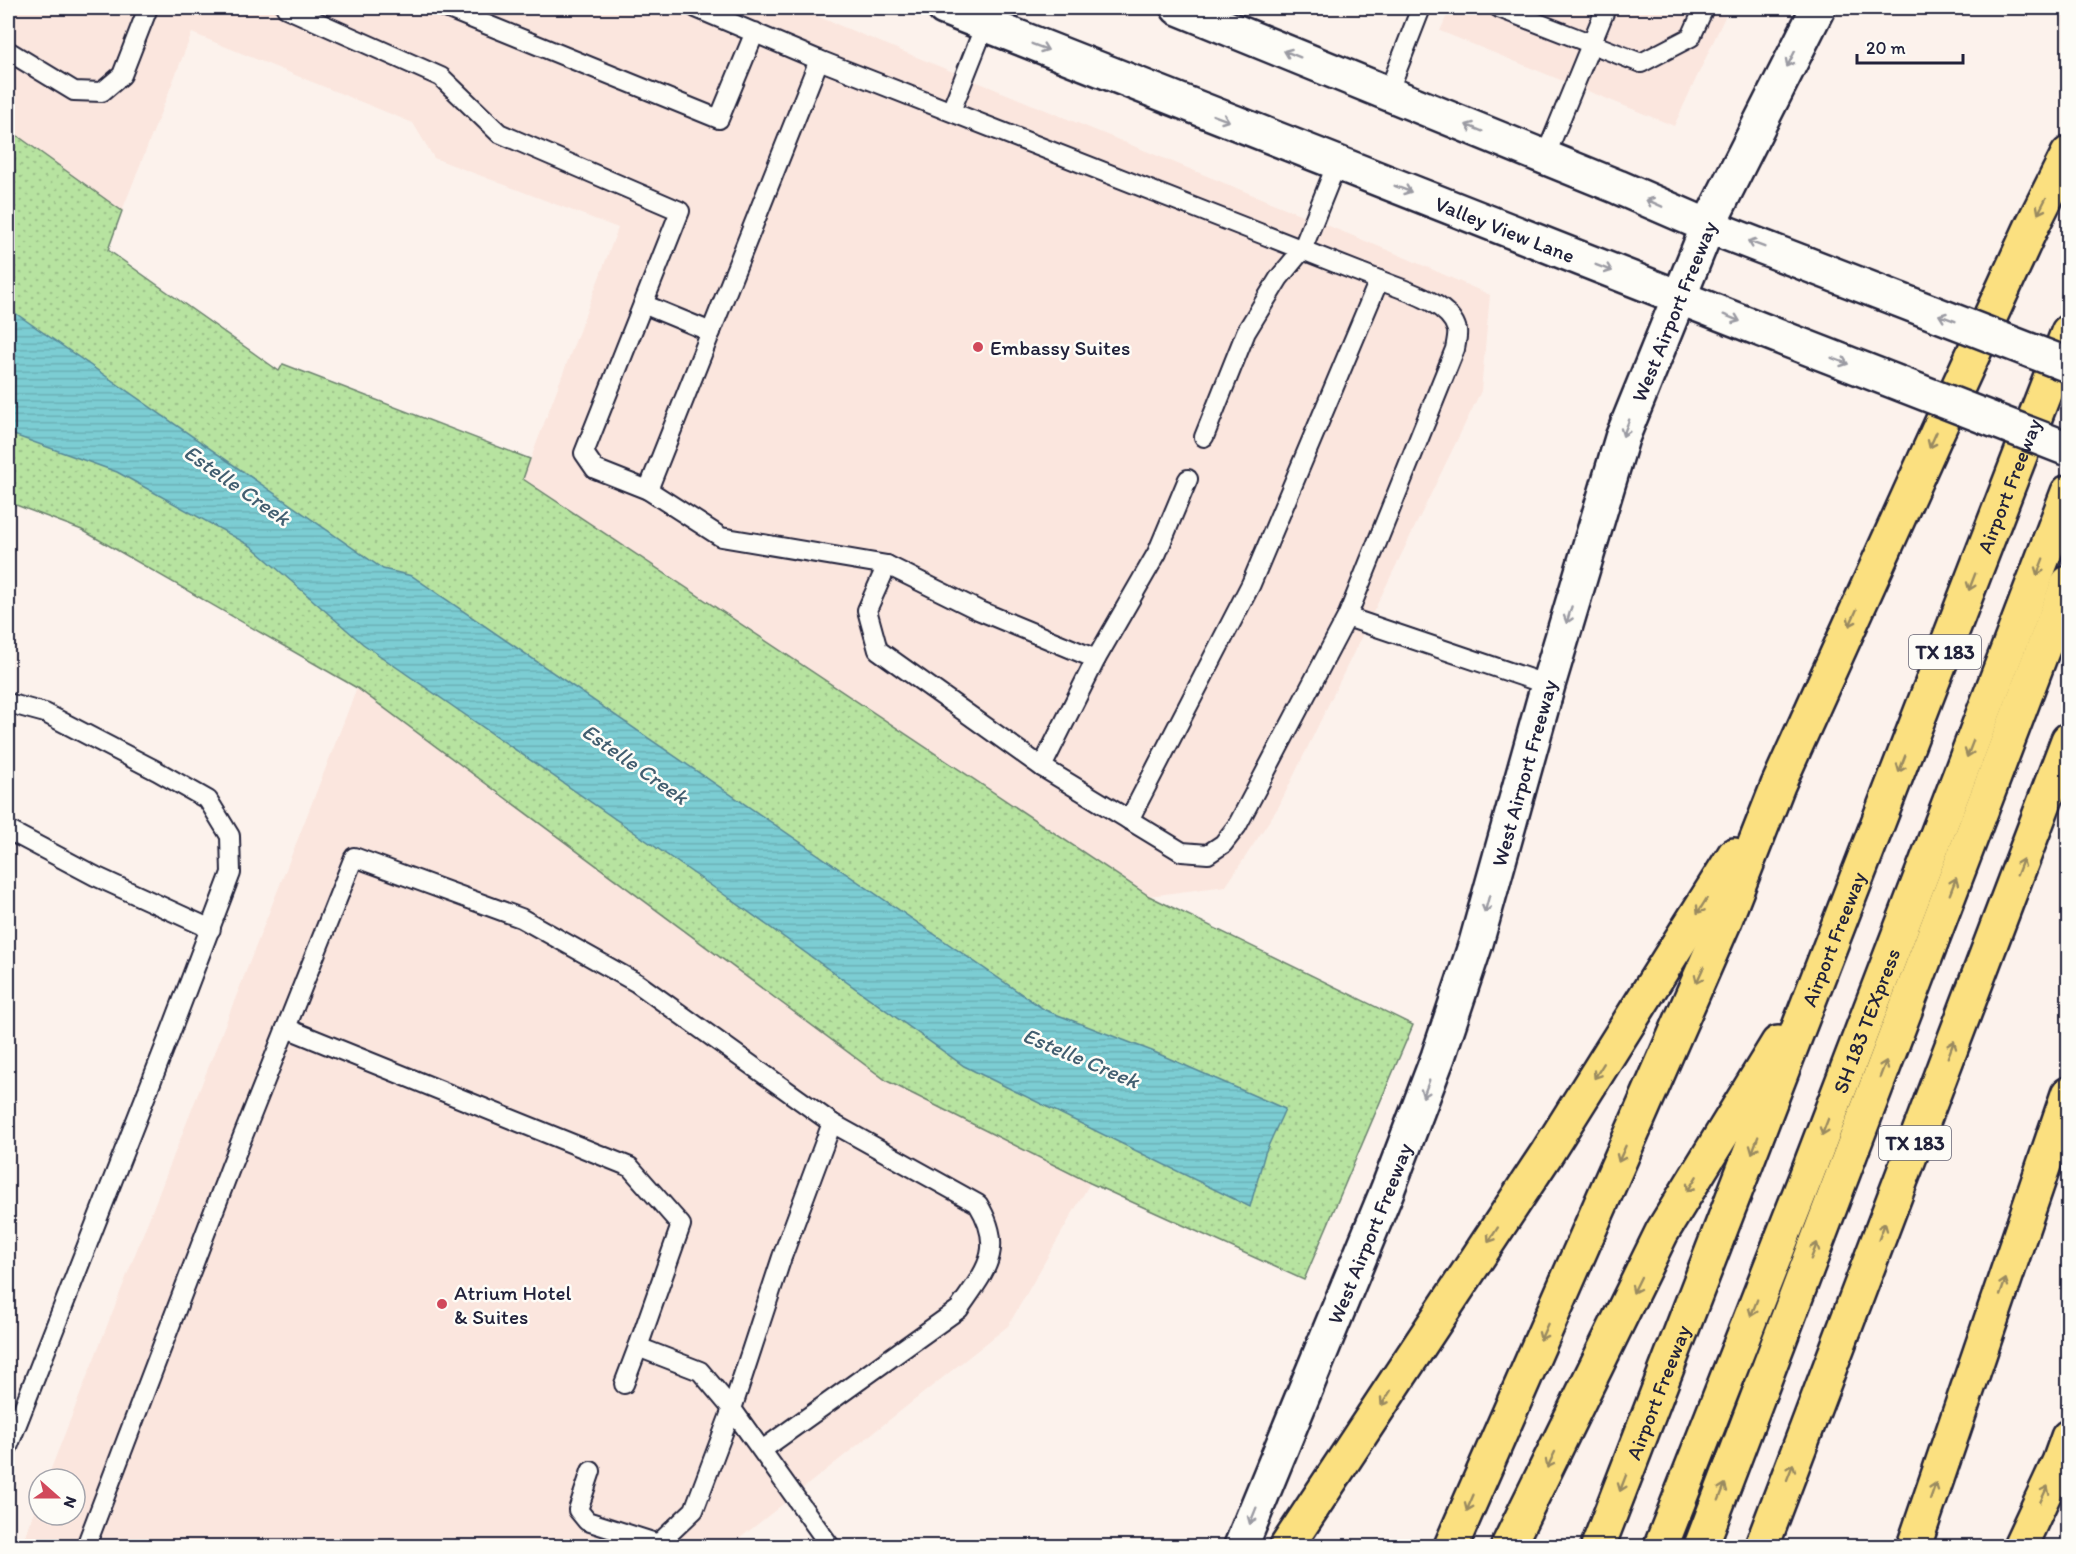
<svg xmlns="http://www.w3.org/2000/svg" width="2076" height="1554" font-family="Itim,sans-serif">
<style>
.built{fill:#fbe6de}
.grass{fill:url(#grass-dots);stroke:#6c826e;stroke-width:1.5}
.water{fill:url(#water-rules);stroke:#588996;stroke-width:1.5}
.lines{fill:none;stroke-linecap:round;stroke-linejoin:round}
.service-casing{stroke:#22223b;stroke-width:22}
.secondary-casing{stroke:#22223b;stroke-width:38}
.motorway-casing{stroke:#22223b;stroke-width:38}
.service{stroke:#fdfcf7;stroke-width:18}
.secondary{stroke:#fdfcf7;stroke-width:33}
.motorway{stroke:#fbe080;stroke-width:33}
.secondary-bridge-casing{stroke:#22223b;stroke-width:38;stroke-linecap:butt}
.secondary-bridge{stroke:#fdfcf7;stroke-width:33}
.oneway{stroke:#9a9aa2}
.oneway2{stroke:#998a61}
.poi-dot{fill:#d1495b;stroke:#fdfcf7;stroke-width:2}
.labels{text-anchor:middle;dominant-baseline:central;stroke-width:5;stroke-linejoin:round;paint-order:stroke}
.shield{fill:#fdfcf7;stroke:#646373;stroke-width:1.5}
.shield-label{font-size:20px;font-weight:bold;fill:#22223b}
.street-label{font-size:21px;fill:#22223b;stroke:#fdfcf7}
.poi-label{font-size:21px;fill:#22223b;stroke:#fdfcf7;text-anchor:start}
.water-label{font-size:22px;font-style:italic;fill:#425e70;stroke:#fdfcf7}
</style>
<defs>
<pattern id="grass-dots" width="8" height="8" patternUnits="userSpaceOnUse" patternTransform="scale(1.5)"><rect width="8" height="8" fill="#b7e3a0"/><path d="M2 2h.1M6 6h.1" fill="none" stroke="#9dc28b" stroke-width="1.8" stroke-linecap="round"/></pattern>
<pattern id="water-rules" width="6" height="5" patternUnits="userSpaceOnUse" patternTransform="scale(1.5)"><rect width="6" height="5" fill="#7ccdd3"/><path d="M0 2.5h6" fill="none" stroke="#6bb0b6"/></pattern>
</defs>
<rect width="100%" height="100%" fill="#fcf2ec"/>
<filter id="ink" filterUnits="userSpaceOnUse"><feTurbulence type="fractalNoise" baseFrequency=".0167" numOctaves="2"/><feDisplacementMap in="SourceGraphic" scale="12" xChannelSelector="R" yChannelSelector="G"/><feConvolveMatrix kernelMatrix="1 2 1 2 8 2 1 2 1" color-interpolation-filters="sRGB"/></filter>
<g filter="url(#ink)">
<g class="built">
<polygon points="8,8 797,8 1397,254 1490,295 1481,391 1279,806 1226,886 1149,896 523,479 618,228 434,158 413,123 192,33 122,211 8,129"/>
<polygon points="1450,8 1729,8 1674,126 1440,31"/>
<polygon points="357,688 887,1081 1090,1183 1008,1326 730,1546 21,1546 39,1501 39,1515 75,1515 75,1479 47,1479"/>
</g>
<polygon class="grass" points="8,129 122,211 108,250 279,371 283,364 530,459 523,479 1149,896 1413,1025 1304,1280 1090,1183 887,1081 357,688 82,530 8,502"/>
<polygon class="water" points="8,308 383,569 412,576 1045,1010 1152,1051 1285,1109 1265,1153 1250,1207 964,1066 729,898 363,644 251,546 117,472 8,433"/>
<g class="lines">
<g class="service-casing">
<g id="service">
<polyline points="286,8 441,77 499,133 680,211 584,453 595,469 648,490"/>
<polyline points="446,8 719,119 755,32"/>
<polyline points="696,8 819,60"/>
<polyline points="1499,8 1641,63 1691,37 1704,8"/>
<polyline points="8,51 74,91 102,92 122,75 148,8"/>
<polyline points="1388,93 1421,8"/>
<polyline points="951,111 985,25"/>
<polyline points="1545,157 1606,8"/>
<polyline points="643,304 711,332"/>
<polyline points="1204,437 1246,332 1279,278 1302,250 1337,163"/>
<polyline points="887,565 867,610 878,650 1042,767"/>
<path d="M1347,617L1237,826L1223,844L1208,854L1182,852L1042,767L1096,659L978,610L887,565L721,537L648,490L819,60L1379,280C1403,290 1450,302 1457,330C1458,335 1456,343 1455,349L1347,617L1548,685"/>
<polyline points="1096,659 1157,553 1188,479"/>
<polyline points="8,703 45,713 157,771 208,800 230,836 231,873 168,1039 8,1447"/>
<polyline points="1129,820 1251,584 1379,280"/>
<polyline points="8,830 95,876 211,929"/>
<polyline points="286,1028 630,1167 681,1225 638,1347 700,1371 732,1409 830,1546"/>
<polyline points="624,1384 638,1347"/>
<path d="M762,1450L959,1309C985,1271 1006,1250 978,1204L832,1123"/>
<polyline points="591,1471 578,1510 587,1521 659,1544"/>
<polyline points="86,1546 231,1166 354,857 521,918 637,983 832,1123 782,1257 732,1409 694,1510 656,1546"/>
</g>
</g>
<g class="secondary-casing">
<g id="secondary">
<path id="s1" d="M944,8L1785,339"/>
<polyline points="1178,8 1618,187 1708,226 1804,263"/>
<path id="s2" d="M1241,1546L1387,1191L1438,1057L1476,943L1548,685L1622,438L1708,226L1818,8"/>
</g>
</g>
<g class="motorway-casing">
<g id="motorway">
<polyline points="1287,1546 1547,1153 1734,855"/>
<polyline points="1451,1546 1723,925 1778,785 1936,435 2031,228 2068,154"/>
<polyline points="1508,1546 1662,1232 1778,1043"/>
<path id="s3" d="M1598,1546L2068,332"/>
<path id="s4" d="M1661,1546L1806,1177L2068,492"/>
<polyline points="1701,1546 2068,583"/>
<polyline points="1762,1546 2068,740"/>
<polyline points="1914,1546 2068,1094"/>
<polyline points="2020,1546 2059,1462 2068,1437"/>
</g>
</g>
<use href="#service" class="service"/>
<use href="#secondary" class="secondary"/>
<use href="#motorway" class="motorway"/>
<g class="secondary-bridge-casing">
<g id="secondary-bridge">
<polyline points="1804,263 2068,365"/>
<polyline points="1785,339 2068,449"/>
</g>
</g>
<use href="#secondary-bridge" class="secondary-bridge"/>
</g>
<defs><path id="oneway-shaft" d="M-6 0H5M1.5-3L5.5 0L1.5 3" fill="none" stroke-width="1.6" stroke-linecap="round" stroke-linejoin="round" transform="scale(1.5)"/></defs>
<g class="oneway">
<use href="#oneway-shaft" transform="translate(1040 47) rotate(21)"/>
<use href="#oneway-shaft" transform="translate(1292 54) rotate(-158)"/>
<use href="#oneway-shaft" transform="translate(1791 59) rotate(117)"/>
<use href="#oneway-shaft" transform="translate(1221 118) rotate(21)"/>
<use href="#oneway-shaft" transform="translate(1474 128) rotate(-158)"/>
<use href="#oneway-shaft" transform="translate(1403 189) rotate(21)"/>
<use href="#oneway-shaft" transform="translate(1654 203) rotate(-156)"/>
<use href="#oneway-shaft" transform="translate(1756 244) rotate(-159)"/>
<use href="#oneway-shaft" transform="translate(1604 268) rotate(21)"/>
<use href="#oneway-shaft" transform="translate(1732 318) rotate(22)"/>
<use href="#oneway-shaft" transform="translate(1947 318) rotate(-159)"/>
<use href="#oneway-shaft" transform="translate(1840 361) rotate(21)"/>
<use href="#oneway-shaft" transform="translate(1626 428) rotate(111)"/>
<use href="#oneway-shaft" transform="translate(1569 615) rotate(107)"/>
<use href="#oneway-shaft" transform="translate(1487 904) rotate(105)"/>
<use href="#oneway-shaft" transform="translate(1426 1089) rotate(111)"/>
<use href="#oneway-shaft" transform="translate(1253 1516) rotate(112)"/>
</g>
<g class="oneway2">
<use href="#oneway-shaft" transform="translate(2042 206) rotate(117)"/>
<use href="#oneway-shaft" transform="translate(1933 440) rotate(114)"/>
<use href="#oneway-shaft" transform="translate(2040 567) rotate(111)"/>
<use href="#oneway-shaft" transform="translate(1972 582) rotate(111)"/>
<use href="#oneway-shaft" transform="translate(1853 618) rotate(114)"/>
<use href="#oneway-shaft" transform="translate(1970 749) rotate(111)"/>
<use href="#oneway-shaft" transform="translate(1902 764) rotate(111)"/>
<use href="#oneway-shaft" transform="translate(2020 867) rotate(-69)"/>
<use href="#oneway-shaft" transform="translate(1953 886) rotate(-69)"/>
<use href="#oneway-shaft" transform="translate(1702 906) rotate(122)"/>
<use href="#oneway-shaft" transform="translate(1700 975) rotate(114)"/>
<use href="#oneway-shaft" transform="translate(1951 1049) rotate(-69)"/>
<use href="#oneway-shaft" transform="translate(1883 1069) rotate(-69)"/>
<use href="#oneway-shaft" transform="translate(1599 1071) rotate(122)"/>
<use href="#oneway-shaft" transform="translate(1825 1127) rotate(111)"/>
<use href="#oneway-shaft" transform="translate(1755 1145) rotate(111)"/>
<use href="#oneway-shaft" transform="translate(1622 1154) rotate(114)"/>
<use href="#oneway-shaft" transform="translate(1692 1184) rotate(121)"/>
<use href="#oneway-shaft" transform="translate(1882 1231) rotate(-69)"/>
<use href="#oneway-shaft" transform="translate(1493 1235) rotate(123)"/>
<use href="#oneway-shaft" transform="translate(1814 1251) rotate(-69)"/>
<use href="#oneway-shaft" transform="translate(1637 1285) rotate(116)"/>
<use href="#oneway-shaft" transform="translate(2003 1287) rotate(-71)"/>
<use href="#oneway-shaft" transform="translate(1754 1308) rotate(111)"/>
<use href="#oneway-shaft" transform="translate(1544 1332) rotate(114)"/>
<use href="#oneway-shaft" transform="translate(1386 1398) rotate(123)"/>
<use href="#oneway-shaft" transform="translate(1551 1460) rotate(116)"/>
<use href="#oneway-shaft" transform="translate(1790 1472) rotate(-69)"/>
<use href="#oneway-shaft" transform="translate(1623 1483) rotate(111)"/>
<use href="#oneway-shaft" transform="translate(1933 1491) rotate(-71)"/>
<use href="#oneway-shaft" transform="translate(1722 1492) rotate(-69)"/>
<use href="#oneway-shaft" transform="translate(2044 1494) rotate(-65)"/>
<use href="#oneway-shaft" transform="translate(1470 1503) rotate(113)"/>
</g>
</g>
<g class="poi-dot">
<circle cx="978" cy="347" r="6"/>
<circle cx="442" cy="1304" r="6"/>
</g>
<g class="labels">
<g class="shield">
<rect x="1909" y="635" width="72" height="34" rx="4.5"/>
<rect x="1879" y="1126" width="72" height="34" rx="4.5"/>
</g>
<g class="shield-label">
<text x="1945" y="652">TX 183</text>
<text x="1915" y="1143">TX 183</text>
</g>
<g class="street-label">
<text stroke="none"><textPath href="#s1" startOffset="603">Valley View Lane</textPath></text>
<text stroke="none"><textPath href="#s2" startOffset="1310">West Airport Freeway</textPath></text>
<text stroke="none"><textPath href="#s3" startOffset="1137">Airport Freeway</textPath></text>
<text stroke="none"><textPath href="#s2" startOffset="824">West Airport Freeway</textPath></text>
<text stroke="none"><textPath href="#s3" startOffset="651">Airport Freeway</textPath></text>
<text stroke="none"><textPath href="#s4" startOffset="564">SH 183 TEXpress</textPath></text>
<text stroke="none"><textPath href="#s2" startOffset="338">West Airport Freeway</textPath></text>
<text stroke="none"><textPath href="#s3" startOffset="165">Airport Freeway</textPath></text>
</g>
<g class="poi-label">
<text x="990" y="347">Embassy Suites</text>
<text x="454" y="1292">Atrium Hotel<tspan x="454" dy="24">&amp; Suites</tspan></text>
</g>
<g class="water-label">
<text transform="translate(237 485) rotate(35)">Estelle Creek</text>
<text transform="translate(635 764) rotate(35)">Estelle Creek</text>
<text transform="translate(1081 1058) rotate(23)">Estelle Creek</text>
</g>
</g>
<rect width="2076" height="1554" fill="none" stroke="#fdfcf7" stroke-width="30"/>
<rect x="15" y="15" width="2046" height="1524" fill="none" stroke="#22223b" stroke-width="2" filter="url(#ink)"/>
<g transform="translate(57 1497) rotate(111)"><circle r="28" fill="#fdfcf7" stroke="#a5a5ac" stroke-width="1.5"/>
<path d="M0-4.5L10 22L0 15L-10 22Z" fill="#d1495b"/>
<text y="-9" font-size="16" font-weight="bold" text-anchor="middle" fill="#22223b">N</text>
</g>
<path d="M1857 54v9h106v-9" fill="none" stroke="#22223b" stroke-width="3"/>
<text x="1866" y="54" font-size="18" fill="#22223b" stroke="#fdfcf7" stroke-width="4.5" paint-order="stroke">20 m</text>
</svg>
